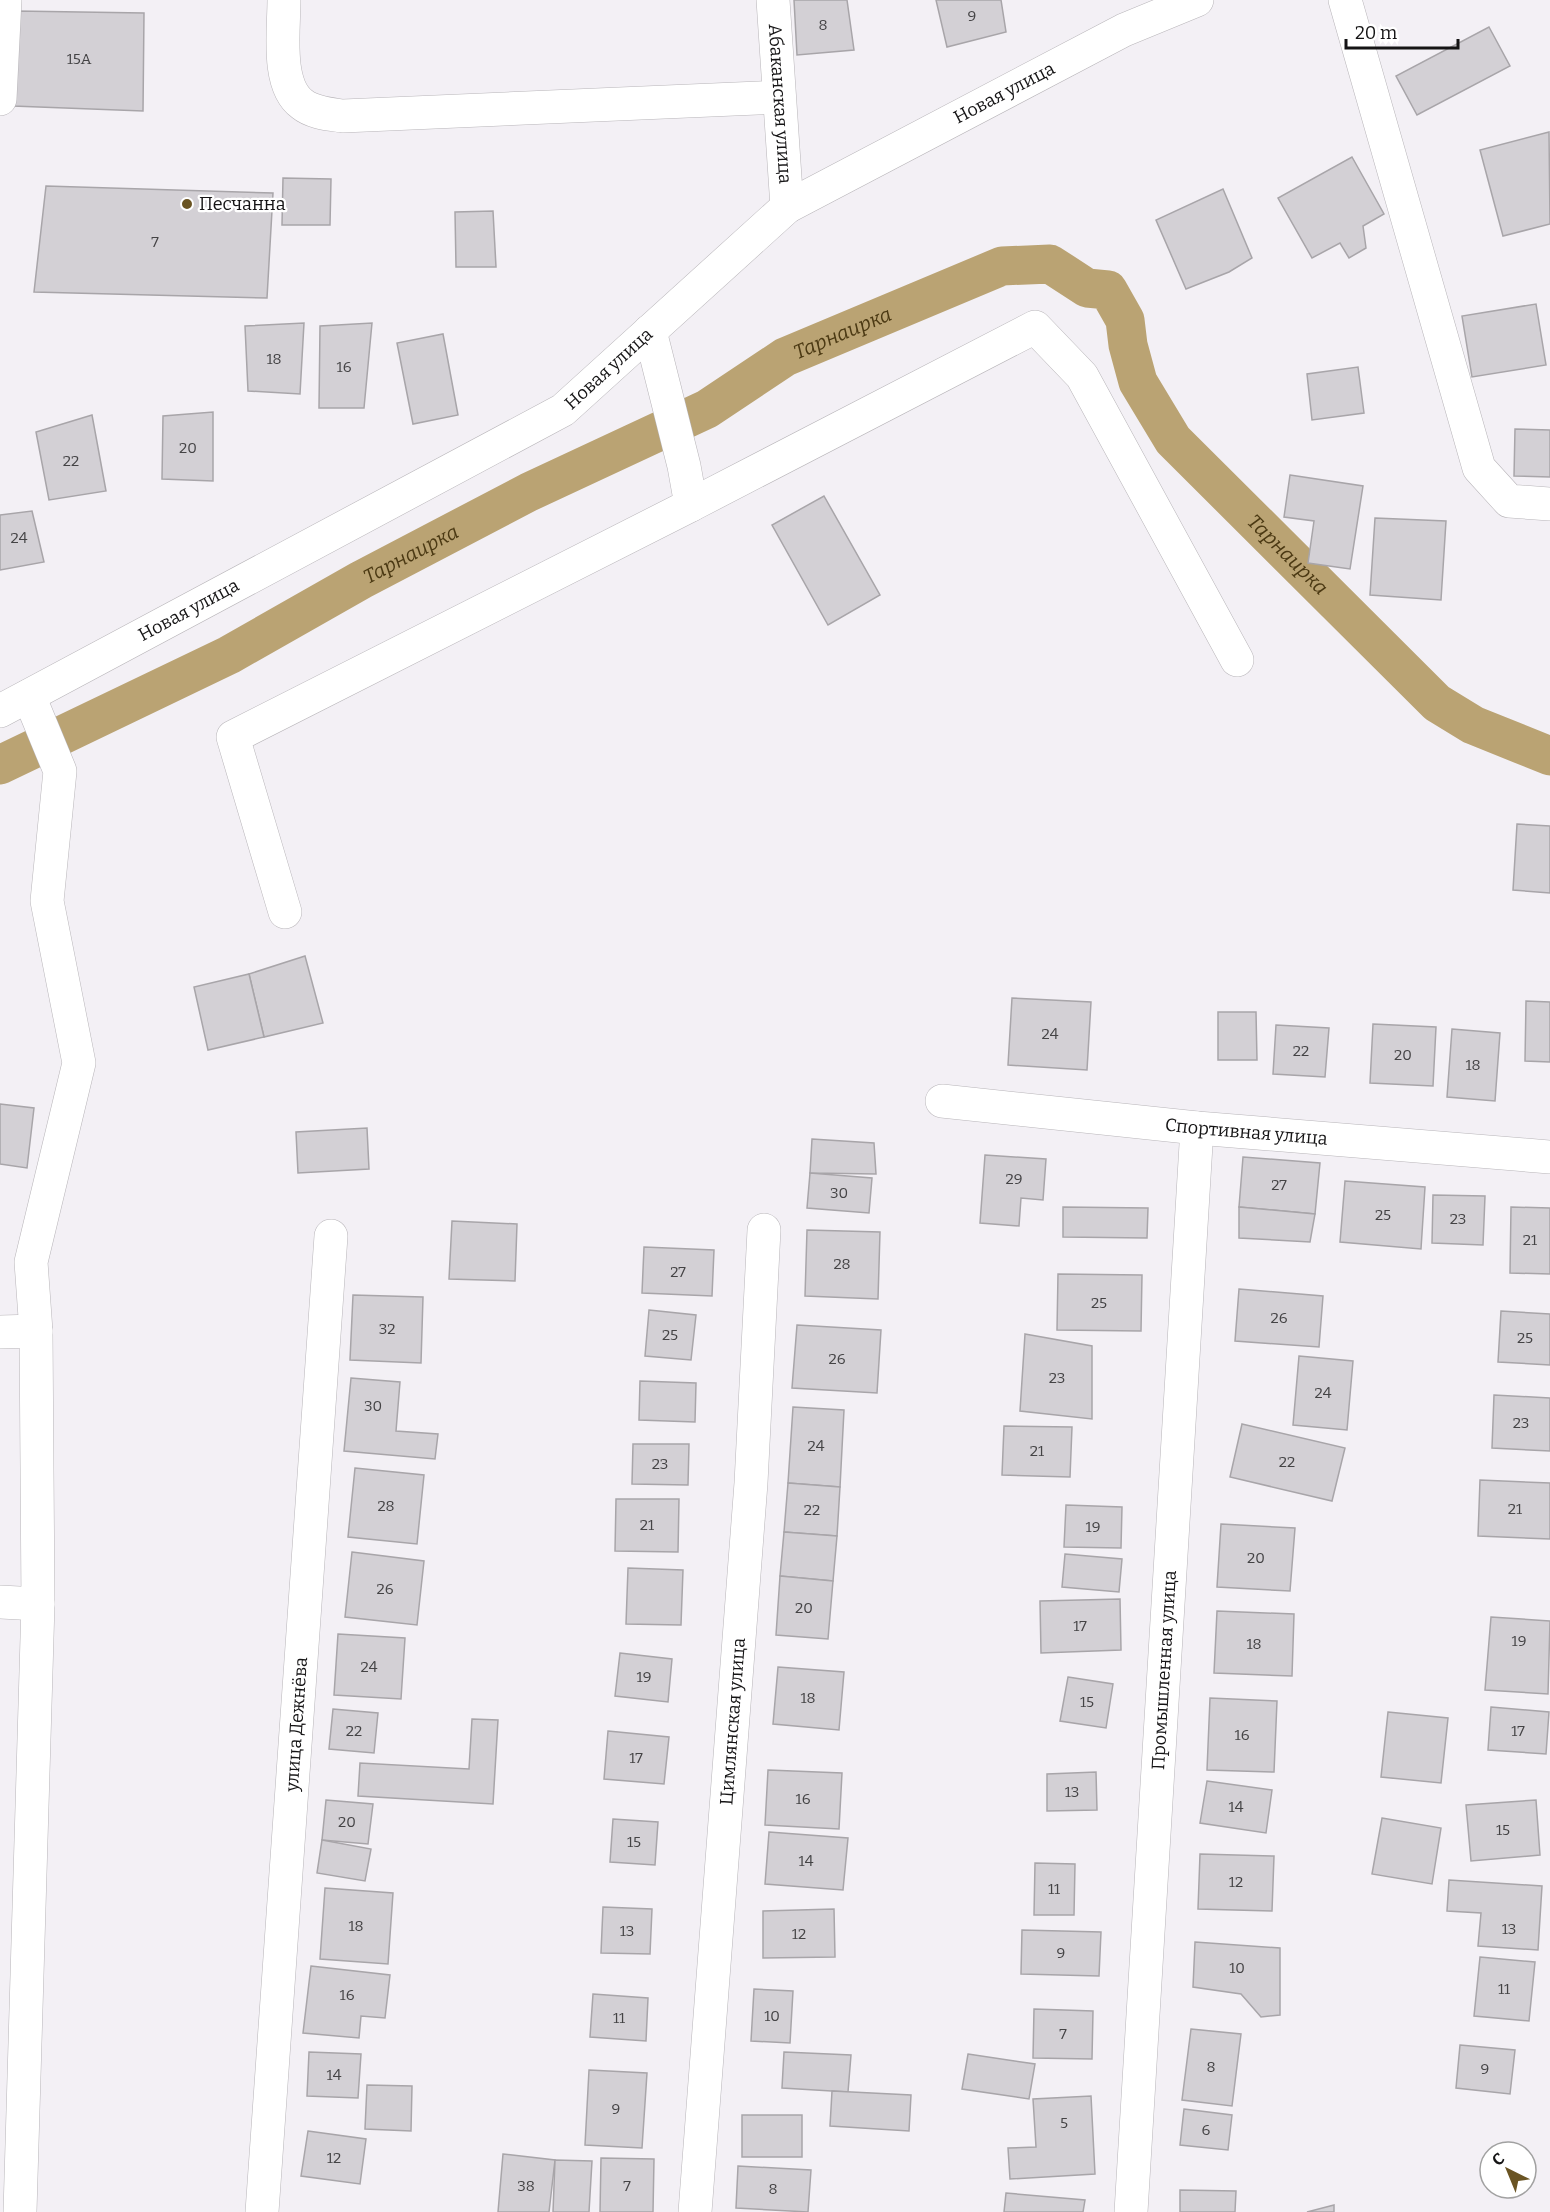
<svg xmlns="http://www.w3.org/2000/svg" width="1550" height="2212" font-family="Bitter,serif">
<style>
.lines{fill:none;stroke-linecap:round;stroke-linejoin:round}
.canal{stroke:#baa373;stroke-width:39}
.building{fill:#d3d0d5;stroke:#a8a5a9;stroke-width:1.5}
.minor-casing{stroke:#b8b5b9;stroke-width:34}
.minor{stroke:#fff;stroke-width:33}
.poi-dot{fill:#6a5423;stroke:#fff;stroke-width:2}
.labels{text-anchor:middle;dominant-baseline:central;stroke-width:4.5;stroke-linejoin:round;paint-order:stroke}
.number-label{font-size:15px;fill:#444345}
.street-label{font-size:18px;fill:#151415;stroke:#fff}
.poi-label{font-size:18px;fill:#151415;stroke:#fff;text-anchor:start}
.water-label{font-size:20px;font-style:italic;fill:#4b3913;stroke:#fff}
</style>
<rect width="100%" height="100%" fill="#f3f0f5"/>
<g class="lines">
<path class="canal" id="s1" d="M0,765L229,655L361,580L529,492L707,409L785,357L1002,266L1050,264L1087,288L1108,290L1125,320L1128,345L1138,382L1173,440L1437,703L1473,725L1550,756"/>
</g>
<g class="building">
<polygon points="794,0 847,0 854,50 797,55"/>
<polygon points="936,0 1001,0 1006,32 947,47"/>
<polygon points="16,11 144,13 143,111 13,106"/>
<polygon points="1489,27 1510,66 1417,115 1396,76"/>
<polygon points="1549,132 1550,224 1503,236 1480,150"/>
<polygon points="1352,157 1384,214 1363,226 1366,248 1349,258 1340,243 1312,258 1278,198"/>
<polygon points="283,178 331,179 330,225 282,225"/>
<polygon points="46,186 273,193 267,298 34,292"/>
<polygon points="1223,189 1252,258 1229,272 1186,289 1156,220"/>
<polygon points="493,211 496,267 456,267 455,212"/>
<polygon points="1536,304 1546,365 1472,377 1462,316"/>
<polygon points="304,323 300,394 248,391 245,326"/>
<polygon points="372,323 364,408 319,408 320,326"/>
<polygon points="443,334 458,415 413,424 397,343"/>
<polygon points="1358,367 1364,413 1312,420 1307,374"/>
<polygon points="213,412 213,481 162,479 163,416"/>
<polygon points="92,415 106,491 49,500 36,432"/>
<polygon points="1515,429 1550,430 1550,477 1514,476"/>
<polygon points="1290,475 1363,486 1350,569 1308,563 1314,521 1284,517"/>
<polygon points="824,496 880,595 828,625 772,525"/>
<polygon points="32,511 44,562 0,570 0,515"/>
<polygon points="1375,518 1446,521 1441,600 1370,595"/>
<polygon points="1517,824 1550,826 1550,893 1513,890"/>
<polygon points="305,956 323,1023 264,1037 249,974"/>
<polygon points="249,974 264,1037 208,1050 194,987"/>
<polygon points="1012,998 1091,1002 1087,1070 1008,1065"/>
<polygon points="1526,1001 1550,1002 1550,1062 1525,1061"/>
<polygon points="1218,1012 1256,1012 1257,1060 1218,1060"/>
<polygon points="1373,1024 1436,1027 1433,1086 1370,1083"/>
<polygon points="1276,1025 1329,1028 1325,1077 1273,1074"/>
<polygon points="1452,1029 1500,1033 1495,1101 1447,1097"/>
<polygon points="0,1104 34,1108 27,1168 0,1164"/>
<polygon points="367,1128 369,1169 298,1173 296,1132"/>
<polygon points="812,1139 874,1143 876,1174 810,1173"/>
<polygon points="985,1155 1046,1159 1043,1200 1021,1198 1019,1226 980,1223"/>
<polygon points="1243,1157 1320,1163 1315,1214 1239,1207"/>
<polygon points="810,1173 872,1178 869,1213 807,1208"/>
<polygon points="1345,1181 1425,1187 1421,1249 1340,1242"/>
<polygon points="1433,1195 1485,1196 1483,1245 1432,1243"/>
<polygon points="1063,1207 1148,1208 1147,1238 1063,1237"/>
<polygon points="1239,1207 1315,1214 1310,1242 1239,1238"/>
<polygon points="1511,1207 1550,1208 1550,1274 1510,1273"/>
<polygon points="452,1221 517,1224 515,1281 449,1279"/>
<polygon points="807,1230 880,1232 878,1299 805,1296"/>
<polygon points="644,1247 714,1250 712,1296 642,1293"/>
<polygon points="1058,1274 1142,1275 1141,1331 1057,1330"/>
<polygon points="1239,1289 1323,1296 1319,1347 1235,1341"/>
<polygon points="353,1295 423,1297 421,1363 350,1360"/>
<polygon points="649,1310 696,1315 691,1360 645,1356"/>
<polygon points="1501,1311 1550,1314 1550,1365 1498,1362"/>
<polygon points="797,1325 881,1330 877,1393 792,1388"/>
<polygon points="1025,1334 1092,1346 1092,1419 1020,1411"/>
<polygon points="1299,1356 1353,1361 1347,1430 1293,1425"/>
<polygon points="351,1378 400,1382 396,1431 438,1434 435,1459 344,1451"/>
<polygon points="640,1381 696,1383 695,1422 639,1420"/>
<polygon points="1494,1395 1550,1398 1550,1451 1492,1448"/>
<polygon points="793,1407 844,1410 840,1487 788,1483"/>
<polygon points="1242,1424 1345,1448 1332,1501 1230,1477"/>
<polygon points="1004,1426 1072,1427 1070,1477 1002,1475"/>
<polygon points="633,1444 689,1444 688,1485 632,1484"/>
<polygon points="355,1468 424,1475 417,1544 348,1537"/>
<polygon points="1480,1480 1550,1483 1550,1539 1478,1536"/>
<polygon points="788,1483 840,1487 837,1536 784,1532"/>
<polygon points="616,1499 679,1499 678,1552 615,1551"/>
<polygon points="1066,1505 1122,1507 1121,1548 1064,1547"/>
<polygon points="1221,1524 1295,1528 1290,1591 1217,1587"/>
<polygon points="784,1532 837,1536 833,1581 780,1576"/>
<polygon points="352,1552 424,1561 417,1625 345,1617"/>
<polygon points="1065,1554 1122,1559 1119,1592 1062,1587"/>
<polygon points="628,1568 683,1570 681,1625 626,1624"/>
<polygon points="780,1576 833,1581 828,1639 776,1635"/>
<polygon points="1120,1599 1121,1650 1041,1653 1040,1601"/>
<polygon points="1217,1611 1294,1614 1292,1676 1214,1673"/>
<polygon points="1491,1617 1550,1621 1548,1694 1485,1690"/>
<polygon points="338,1634 405,1638 401,1699 334,1695"/>
<polygon points="620,1653 672,1659 668,1702 615,1696"/>
<polygon points="778,1667 844,1672 839,1730 773,1724"/>
<polygon points="1068,1677 1113,1684 1106,1728 1060,1721"/>
<polygon points="1210,1698 1277,1701 1274,1772 1207,1770"/>
<polygon points="1491,1707 1549,1712 1546,1754 1488,1750"/>
<polygon points="333,1709 378,1713 374,1753 329,1749"/>
<polygon points="1388,1712 1448,1718 1441,1783 1381,1777"/>
<polygon points="472,1719 498,1720 493,1804 358,1796 360,1763 469,1769"/>
<polygon points="608,1731 669,1737 664,1784 604,1779"/>
<polygon points="768,1770 842,1773 839,1829 765,1825"/>
<polygon points="1096,1772 1097,1810 1047,1811 1047,1774"/>
<polygon points="1207,1781 1272,1790 1266,1833 1200,1823"/>
<polygon points="326,1800 373,1804 368,1844 322,1840"/>
<polygon points="1536,1800 1540,1855 1471,1861 1466,1805"/>
<polygon points="1382,1818 1441,1828 1432,1884 1372,1874"/>
<polygon points="613,1819 658,1822 655,1865 610,1862"/>
<polygon points="769,1832 848,1838 843,1890 765,1884"/>
<polygon points="322,1840 371,1849 365,1881 317,1873"/>
<polygon points="1200,1854 1274,1856 1272,1911 1198,1909"/>
<polygon points="1035,1863 1075,1864 1074,1915 1034,1915"/>
<polygon points="1449,1880 1542,1886 1538,1950 1478,1946 1481,1913 1447,1911"/>
<polygon points="325,1888 393,1893 388,1964 320,1959"/>
<polygon points="603,1907 652,1909 650,1954 601,1953"/>
<polygon points="834,1909 835,1957 763,1958 763,1911"/>
<polygon points="1022,1930 1101,1932 1099,1976 1021,1974"/>
<polygon points="1195,1942 1280,1948 1280,2015 1261,2017 1241,1994 1193,1987"/>
<polygon points="1480,1957 1535,1962 1529,2021 1474,2016"/>
<polygon points="311,1966 390,1975 385,2018 361,2016 359,2038 303,2033"/>
<polygon points="754,1989 793,1991 790,2043 751,2041"/>
<polygon points="593,1994 648,1998 646,2041 590,2037"/>
<polygon points="1034,2009 1093,2011 1092,2059 1033,2058"/>
<polygon points="1191,2029 1241,2034 1232,2106 1182,2100"/>
<polygon points="1460,2045 1515,2050 1510,2094 1456,2088"/>
<polygon points="309,2052 361,2054 358,2098 307,2096"/>
<polygon points="784,2052 851,2055 848,2092 782,2088"/>
<polygon points="968,2054 1035,2064 1029,2099 962,2089"/>
<polygon points="589,2070 647,2073 642,2148 585,2145"/>
<polygon points="367,2085 412,2086 411,2131 365,2129"/>
<polygon points="832,2091 911,2095 909,2131 830,2126"/>
<polygon points="1091,2096 1095,2174 1010,2179 1008,2148 1036,2147 1033,2099"/>
<polygon points="1184,2109 1232,2115 1228,2150 1180,2145"/>
<rect x="742" y="2115" width="60" height="42"/>
<polygon points="308,2131 366,2139 360,2184 301,2176"/>
<polygon points="503,2154 555,2160 549,2212 498,2212"/>
<polygon points="601,2158 654,2159 653,2212 600,2212"/>
<polygon points="555,2160 592,2161 589,2212 553,2212"/>
<polygon points="738,2166 811,2170 808,2212 736,2208"/>
<polygon points="1180,2190 1236,2191 1235,2212 1180,2212"/>
<polygon points="1006,2193 1085,2200 1083,2212 1004,2212"/>
<polygon points="1334,2205 1334,2212 1307,2212"/>
</g>
<g class="lines">
<g class="minor-casing">
<g id="minor">
<path d="M284,0C284,30 276,85 302,104C313,113 329,114 343,116L779,97"/>
<path id="s2" d="M773,0L787,207"/>
<polyline points="1345,0 1479,468 1509,501 1550,504"/>
<polyline points="0,99 5,0"/>
<polyline points="691,505 1035,327 1082,376 1237,660"/>
<path id="s3" d="M0,711L563,410L787,207L1124,30L1197,0"/>
<polyline points="285,912 233,737 691,505 684,466 650,331"/>
<path id="s4" d="M942,1101L1197,1128L1550,1157"/>
<polyline points="0,1332 36,1331"/>
<polyline points="0,1602 38,1604"/>
<polyline points="20,2212 38,1604 36,1331 31,1262 79,1063 47,901 60,771 29,696"/>
<path id="s5" d="M262,2212L331,1236"/>
<path id="s6" d="M695,2212L751,1483L764,1230"/>
<path id="s7" d="M1131,2212L1197,1128"/>
</g>
</g>
<use href="#minor" class="minor"/>
</g>
<circle class="poi-dot" cx="187" cy="204" r="6"/>
<g class="labels">
<g class="number-label">
<text x="972" y="16">9</text>
<text x="823" y="25">8</text>
<text x="79" y="59">15А</text>
<text x="155" y="242">7</text>
<text x="274" y="359">18</text>
<text x="344" y="367">16</text>
<text x="188" y="448">20</text>
<text x="71" y="461">22</text>
<text x="19" y="538">24</text>
<text x="1050" y="1034">24</text>
<text x="1301" y="1051">22</text>
<text x="1403" y="1055">20</text>
<text x="1473" y="1065">18</text>
<text x="1014" y="1179">29</text>
<text x="1279" y="1185">27</text>
<text x="839" y="1193">30</text>
<text x="1383" y="1215">25</text>
<text x="1458" y="1219">23</text>
<text x="1530" y="1240">21</text>
<text x="842" y="1264">28</text>
<text x="678" y="1272">27</text>
<text x="1099" y="1303">25</text>
<text x="1279" y="1318">26</text>
<text x="387" y="1329">32</text>
<text x="670" y="1335">25</text>
<text x="1525" y="1338">25</text>
<text x="837" y="1359">26</text>
<text x="1057" y="1378">23</text>
<text x="1323" y="1393">24</text>
<text x="373" y="1406">30</text>
<text x="1521" y="1423">23</text>
<text x="816" y="1446">24</text>
<text x="1037" y="1451">21</text>
<text x="1287" y="1462">22</text>
<text x="660" y="1464">23</text>
<text x="386" y="1506">28</text>
<text x="1515" y="1509">21</text>
<text x="812" y="1510">22</text>
<text x="647" y="1525">21</text>
<text x="1093" y="1527">19</text>
<text x="1256" y="1558">20</text>
<text x="385" y="1589">26</text>
<text x="804" y="1608">20</text>
<text x="1080" y="1626">17</text>
<text x="1519" y="1641">19</text>
<text x="1254" y="1644">18</text>
<text x="369" y="1667">24</text>
<text x="644" y="1677">19</text>
<text x="808" y="1698">18</text>
<text x="1087" y="1702">15</text>
<text x="354" y="1731">22</text>
<text x="1518" y="1731">17</text>
<text x="1242" y="1735">16</text>
<text x="636" y="1758">17</text>
<text x="1072" y="1792">13</text>
<text x="803" y="1799">16</text>
<text x="1236" y="1807">14</text>
<text x="347" y="1822">20</text>
<text x="1503" y="1830">15</text>
<text x="634" y="1842">15</text>
<text x="806" y="1861">14</text>
<text x="1236" y="1882">12</text>
<text x="1054" y="1889">11</text>
<text x="356" y="1926">18</text>
<text x="1509" y="1929">13</text>
<text x="627" y="1931">13</text>
<text x="799" y="1934">12</text>
<text x="1061" y="1953">9</text>
<text x="1237" y="1968">10</text>
<text x="1504" y="1989">11</text>
<text x="347" y="1995">16</text>
<text x="772" y="2016">10</text>
<text x="619" y="2018">11</text>
<text x="1063" y="2034">7</text>
<text x="1211" y="2067">8</text>
<text x="1485" y="2069">9</text>
<text x="334" y="2075">14</text>
<text x="616" y="2109">9</text>
<text x="1064" y="2123">5</text>
<text x="1206" y="2130">6</text>
<text x="334" y="2158">12</text>
<text x="526" y="2186">38</text>
<text x="627" y="2186">7</text>
<text x="773" y="2189">8</text>
</g>
<g class="street-label">
<text stroke="none"><textPath href="#s3" startOffset="1186">Новая улица</textPath></text>
<text stroke="none"><textPath href="#s2" startOffset="104">Абаканская улица</textPath></text>
<text stroke="none"><textPath href="#s3" startOffset="700">Новая улица</textPath></text>
<text stroke="none"><textPath href="#s3" startOffset="214">Новая улица</textPath></text>
<text stroke="none"><textPath href="#s4" startOffset="306">Спортивная улица</textPath></text>
<text stroke="none"><textPath href="#s7" startOffset="543">Промышленная улица</textPath></text>
<text stroke="none"><textPath href="#s6" startOffset="492">Цимлянская улица</textPath></text>
<text stroke="none"><textPath href="#s5" startOffset="489">улица Дежнёва</textPath></text>
</g>
<g class="poi-label">
<text x="199" y="204">Песчанна</text>
</g>
<g class="water-label">
<text stroke="none"><textPath href="#s1" startOffset="948">Тарнаирка</textPath></text>
<text stroke="none"><textPath href="#s1" startOffset="462">Тарнаирка</textPath></text>
<text stroke="none"><textPath href="#s1" startOffset="1562">Тарнаирка</textPath></text>
</g>
</g>
<g transform="translate(1508 2170) rotate(317)"><circle r="28" fill="#ffffff" stroke="#a1a1a1" stroke-width="1.5"/>
<path d="M0-4.5L10 22L0 15L-10 22Z" fill="#6a5423"/>
<text y="-9" font-size="16" font-weight="bold" text-anchor="middle" fill="#151415">С</text>
</g>
<path d="M1346 39v9h112v-9" fill="none" stroke="#151415" stroke-width="3"/>
<text x="1355" y="39" font-size="18" fill="#151415" stroke="#ffffff" stroke-width="4.5" paint-order="stroke">20 m</text>
</svg>
